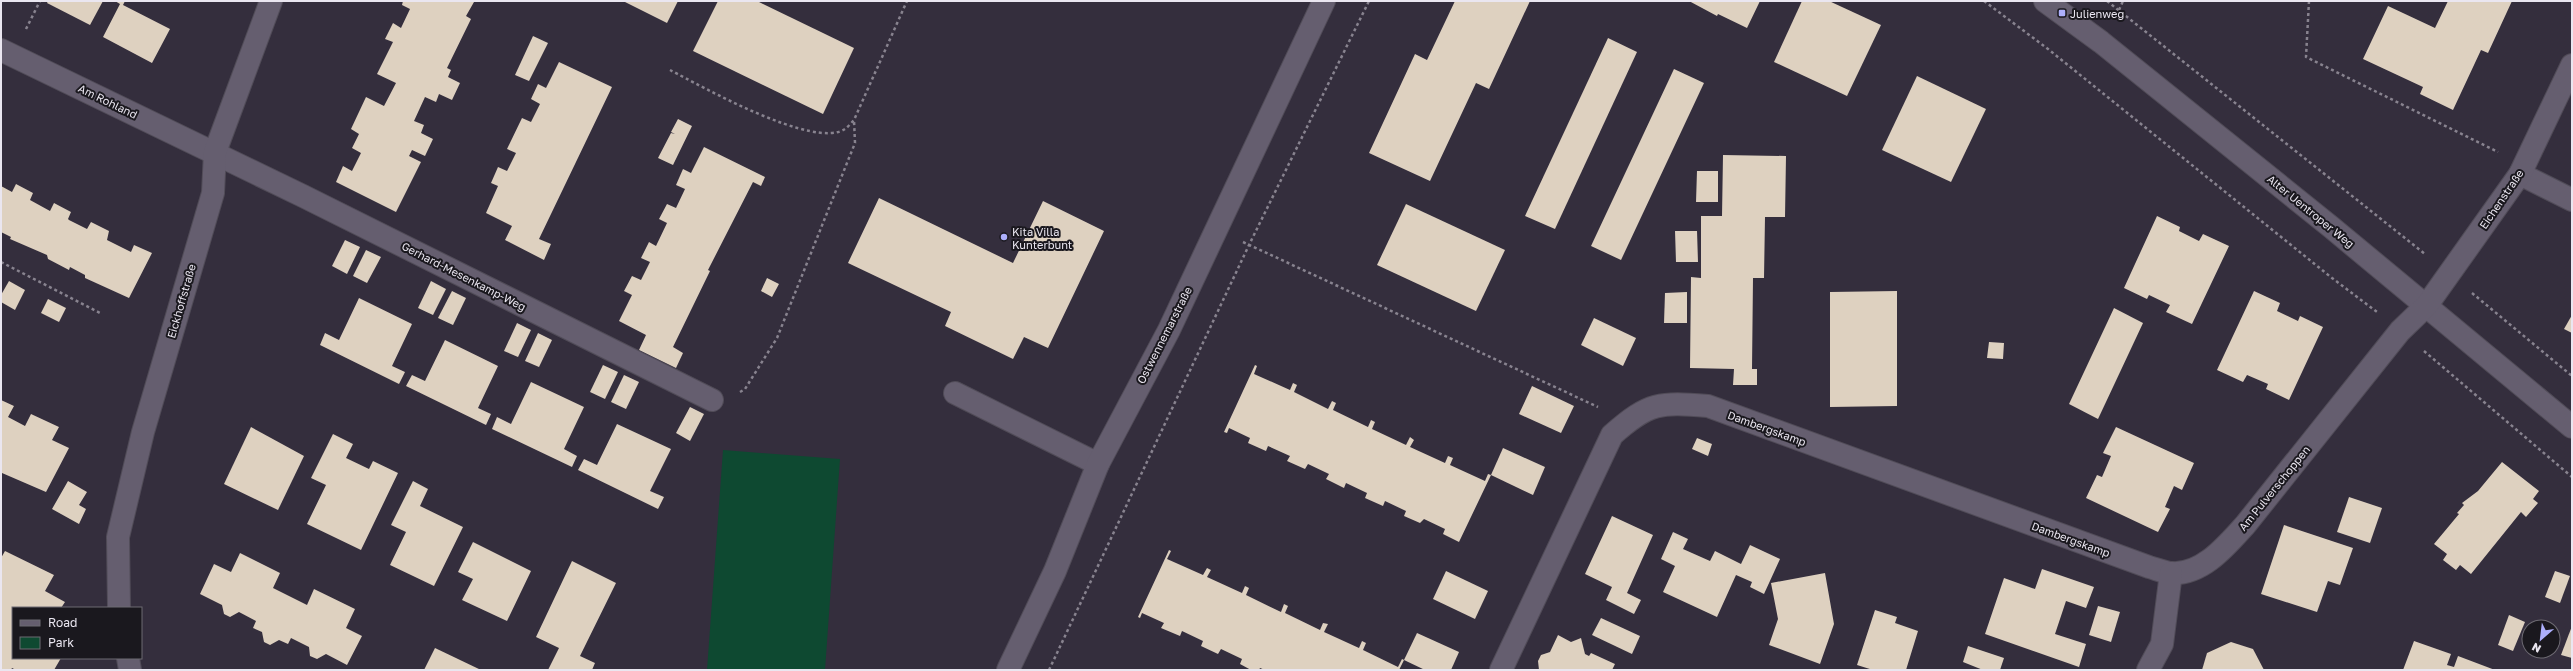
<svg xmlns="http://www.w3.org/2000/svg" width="2573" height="671" font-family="'Golos Text',sans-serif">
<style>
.green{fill:#0e4931}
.building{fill:#ded1c0}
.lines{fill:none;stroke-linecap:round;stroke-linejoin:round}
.minor-casing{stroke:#514c58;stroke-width:24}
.path{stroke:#88838f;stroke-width:2.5;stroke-dasharray:3 3;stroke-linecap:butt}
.minor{stroke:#655e6f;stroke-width:22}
.poi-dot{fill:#adaffb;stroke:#1a181e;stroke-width:1.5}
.labels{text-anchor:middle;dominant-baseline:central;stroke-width:4;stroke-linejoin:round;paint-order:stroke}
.poi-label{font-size:11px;fill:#eae6f0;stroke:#1a181e;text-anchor:start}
.street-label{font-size:11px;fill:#eae6f0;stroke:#1a181e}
</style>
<rect width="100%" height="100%" fill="#342e3d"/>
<polygon class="green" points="723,450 840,459 825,670 707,670"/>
<g class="building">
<polygon points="48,1 103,1 90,25 47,3"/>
<polygon points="115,1 125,1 123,5 170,29 152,63 103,37 120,4"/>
<polygon points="403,1 474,2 466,16 471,19 447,68 451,70 448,77 460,83 452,100 439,94 436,102 425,97 414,121 424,125 421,133 433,139 425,156 412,150 409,156 421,162 396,212 336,182 343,166 352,171 361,153 352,148 359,134 351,129 366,97 384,106 396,83 377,74 393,42 385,39 393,23 401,28 410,9 402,5"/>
<polygon points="623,1 678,1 667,23"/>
<polygon points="718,1 757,1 854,48 823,114 693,51"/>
<polygon points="1455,1 1530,1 1489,89 1476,83 1430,181 1369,153 1415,54 1427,60"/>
<polygon points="1689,1 1760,1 1747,28 1718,14 1717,16"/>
<polygon points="1802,1 1829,1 1881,25 1847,96 1774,62"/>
<polygon points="2448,1 2512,1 2488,53 2481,50 2453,110 2420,94 2423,87 2363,59 2388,6 2435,28"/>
<polygon points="533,36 548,43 529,81 515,75"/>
<polygon points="1608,38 1637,52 1555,229 1525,216"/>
<polygon points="559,62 612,87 539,239 551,244 544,260 505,240 512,226 486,213 498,186 491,183 498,167 507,171 516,153 507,149 522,118 531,122 540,104 531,99 538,84 546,88"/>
<polygon points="1674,69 1704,83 1621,260 1591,246"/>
<polygon points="1917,76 1986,109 1951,182 1882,150"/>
<polygon points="678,119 692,126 673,165 658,158 671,133 675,134 671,132"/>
<polygon points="704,147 765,177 761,186 753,182 708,270 710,271 673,347 683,353 676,368 639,350 646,335 619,321 632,295 624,291 632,276 641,280 650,262 641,258 649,242 656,246 667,223 659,219 667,204 676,208 685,189 676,185 683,169 691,173"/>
<polygon points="1723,155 1786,156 1785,217 1765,217 1764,278 1753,278 1752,369 1757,369 1757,385 1733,385 1734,369 1690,368 1691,277 1701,278 1701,216 1722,216"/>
<polygon points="1697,171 1718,171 1718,202 1696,202"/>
<polygon points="16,184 33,193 30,200 50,211 54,203 71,212 68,219 69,220 87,229 91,222 109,231 107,240 131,252 134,245 152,253 129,298 85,278 85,275 70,267 69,270 48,259 47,255 10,239 11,237 1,232 1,186 12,192"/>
<polygon points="879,198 1013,263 1043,201 1104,231 1048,348 1024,337 1013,359 945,326 951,312 848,263"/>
<polygon points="1406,204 1505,250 1476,311 1377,265"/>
<polygon points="2157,216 2180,227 2179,231 2199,241 2203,234 2229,246 2192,324 2166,312 2170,305 2149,295 2147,299 2124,288"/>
<polygon points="1675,231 1697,231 1698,262 1676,262"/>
<polygon points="345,240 360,247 347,274 332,266"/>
<polygon points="366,250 381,257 367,283 353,276"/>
<polygon points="767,278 779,284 772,297 761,291"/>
<polygon points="9,281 25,290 15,310 1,302 1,295"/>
<polygon points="431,281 446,289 433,315 418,308"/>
<polygon points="452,291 466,298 453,325 438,318"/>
<polygon points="1897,291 1897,406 1830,407 1830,292"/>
<polygon points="2254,291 2280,303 2277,311 2298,321 2300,316 2323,327 2289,400 2266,389 2268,384 2247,375 2243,382 2217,370"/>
<polygon points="1687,292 1687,323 1664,323 1665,293"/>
<polygon points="359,298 412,324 392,366 405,372 399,384 320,345 325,333 339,340"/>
<polygon points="48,299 66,308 59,322 41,313"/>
<polygon points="2114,308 2143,323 2098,419 2069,404"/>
<polygon points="2572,315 2572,333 2564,329"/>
<polygon points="1594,318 1636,338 1623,366 1581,345"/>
<polygon points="517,323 531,330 518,357 504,351"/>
<polygon points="538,333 552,340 539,367 525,361"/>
<polygon points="445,340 498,366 478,408 491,414 486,425 406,386 412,375 425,381"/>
<polygon points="1989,342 2004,343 2003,359 1987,358"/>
<polygon points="603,365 618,372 605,399 590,392"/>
<polygon points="1255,365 1257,366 1254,374 1290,390 1293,383 1297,385 1294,392 1328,409 1332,401 1336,403 1333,410 1368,427 1371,420 1375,422 1372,429 1406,445 1410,437 1414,440 1410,447 1445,463 1448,456 1453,458 1450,465 1485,481 1488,474 1491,475 1459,542 1443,534 1445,529 1424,519 1420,523 1404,516 1406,511 1385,501 1383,506 1365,498 1367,493 1346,483 1344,488 1326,479 1329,474 1308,464 1305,469 1287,461 1290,456 1268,446 1266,451 1248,443 1250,438 1229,428 1227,433 1224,432"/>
<polygon points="624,375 639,382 626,409 611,402"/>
<polygon points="531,382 584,407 564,449 577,456 572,467 492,429 497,417 511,424"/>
<polygon points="1532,386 1574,406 1561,433 1519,414"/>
<polygon points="1,400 14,406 8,417 25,426 31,414 59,427 52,440 69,448 46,492 2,473"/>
<polygon points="690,407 704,414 690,441 676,433"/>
<polygon points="617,424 671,449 650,491 664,497 658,509 578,470 584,459 597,465"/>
<polygon points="251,427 304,456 278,510 224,484"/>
<polygon points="2116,427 2194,463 2182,490 2174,486 2165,507 2170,509 2158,532 2086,498 2097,475 2102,477 2111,456 2103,453"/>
<polygon points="333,434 353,444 346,458 369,469 373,461 398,473 361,550 307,524 326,485 311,478"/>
<polygon points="1697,438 1712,444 1708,456 1692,449"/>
<polygon points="1503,448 1545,467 1533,495 1491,475"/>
<polygon points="2502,462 2539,491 2533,499 2538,503 2526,517 2521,512 2471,574 2460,565 2456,570 2443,560 2447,554 2434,544 2459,514 2457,513 2464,505 2462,503 2478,491"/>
<polygon points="68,481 87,492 79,505 86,509 79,524 52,509"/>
<polygon points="413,481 428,489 420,506 463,527 434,586 390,565 406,532 391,525"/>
<polygon points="2349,497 2382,508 2370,543 2337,532"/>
<polygon points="1612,516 1653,535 1627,593 1641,600 1634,614 1606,600 1612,587 1585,574"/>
<polygon points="2284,525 2353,548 2340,585 2328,581 2317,612 2261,594"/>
<polygon points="1673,532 1688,539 1683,549 1710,561 1715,551 1741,564 1750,545 1780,559 1764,594 1750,587 1752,582 1736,575 1717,617 1663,592 1675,566 1661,559"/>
<polygon points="473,542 531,571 507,621 462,600 473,579 458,572"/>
<polygon points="1169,550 1171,551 1167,559 1203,575 1207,568 1211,570 1207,577 1242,593 1245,586 1249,588 1246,595 1281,612 1284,604 1288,606 1285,613 1320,630 1323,623 1328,624 1324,632 1359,648 1362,641 1366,643 1363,650 1398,667 1402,659 1404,660 1399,670 1265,670 1260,668 1259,670 1251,670 1240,664 1242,659 1221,649 1218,654 1201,646 1203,641 1182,631 1180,636 1161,628 1164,623 1142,613 1140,618 1138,617"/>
<polygon points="5,551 54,575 45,591 65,602 61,608 13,608 13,658 61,658 54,670 16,670 12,668 11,670 1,670 1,558"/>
<polygon points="240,553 280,573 273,588 307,605 314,589 355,609 346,628 362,636 347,665 326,654 317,659 310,656 309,647 291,638 288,644 279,640 270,645 264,642 262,632 253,628 256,621 239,612 230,617 224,614 222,605 200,594 214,564 231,572"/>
<polygon points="572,561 616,583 580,656 595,663 592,670 548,670 559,648 536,637"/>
<polygon points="2042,569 2094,587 2086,608 2066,601 2055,634 2086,644 2079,667 1985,634 2004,578 2035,589"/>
<polygon points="1446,571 1488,591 1475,619 1433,599"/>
<polygon points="2555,571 2570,576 2560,603 2545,597"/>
<polygon points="1825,573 1834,624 1820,664 1769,645 1778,619 1771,583"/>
<polygon points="2098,606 2120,612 2111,642 2089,635"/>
<polygon points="1875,610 1897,617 1895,623 1918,631 1906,670 1873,670 1857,665"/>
<polygon points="2509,615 2525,622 2513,651 2498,645"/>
<polygon points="1601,618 1640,636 1632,654 1592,635"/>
<polygon points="2572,626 2572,658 2561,655"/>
<polygon points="1417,633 1459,652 1451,670 1425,670 1404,660"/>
<polygon points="1558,635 1571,642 1581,638 1585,654 1589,656 1591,653 1615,664 1612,670 1539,670 1538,661 1541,655 1550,652"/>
<polygon points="2414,641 2451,654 2447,665 2454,667 2458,656 2495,670 2403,670"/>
<polygon points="2231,642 2253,649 2264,670 2202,670 2207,653"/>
<polygon points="1968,646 2004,658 2000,670 1983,670 1963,662"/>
<polygon points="435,648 481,670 424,670"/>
</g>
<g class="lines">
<g class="minor-casing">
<g id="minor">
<polyline points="2045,1 2101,42 2331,227 2572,427"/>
<polyline points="1,50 303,196 712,400"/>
<polyline points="2520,174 2572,200"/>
<polyline points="955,393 1098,464"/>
<polyline points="119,608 118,537 143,432 213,193 215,152 271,1"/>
<polyline points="128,658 130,670"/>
<polyline points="1008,670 1055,571 1098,464 1169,330 1324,1"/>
<path d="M1501,670L1612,435C1649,402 1660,402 1708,406L2149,567C2156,569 2164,572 2170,573C2202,576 2227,545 2246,524L2400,331L2427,305L2520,174L2572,65"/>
<polyline points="2148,670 2162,644 2171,573"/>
</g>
</g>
<g class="path">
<polyline points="1984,1 2048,49 2332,278 2377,312"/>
<polyline points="2107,1 2425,254"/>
<polyline points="2309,1 2306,57 2498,152"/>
<polyline points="2119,10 2123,1"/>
<polyline points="26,29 40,1"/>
<path d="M670,70C701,86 814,150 845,129C848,127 851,123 854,120L907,1"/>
<polyline points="1243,242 1598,407"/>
<polyline points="1,262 100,313"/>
<polyline points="2472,293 2572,376"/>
<polyline points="2424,351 2572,477"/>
<polyline points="740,392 745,389 777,338 855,143 854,120"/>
<polyline points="1049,670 1249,245 1369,1"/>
</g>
<use href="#minor" class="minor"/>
</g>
<g class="poi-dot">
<rect x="2058" y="9" width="8" height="8" rx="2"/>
<circle cx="1004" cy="237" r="4"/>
</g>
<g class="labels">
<g class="poi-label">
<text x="2070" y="13">Julienweg</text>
<text x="1012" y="231">Kita Villa<tspan x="1012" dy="13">Kunterbunt</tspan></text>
</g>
<g class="street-label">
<text transform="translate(108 101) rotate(26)">Am Rohland</text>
<text transform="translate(2501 199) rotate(-56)">Eichenstraße</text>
<text transform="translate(2311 211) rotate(39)">Alter Uentroper Weg</text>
<text transform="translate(464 276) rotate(27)">Gerhard-Mesenkamp-Weg</text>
<text transform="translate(181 301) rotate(-74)">Eickhoffstraße</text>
<text transform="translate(1164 335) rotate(-63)">Ostwennemarstraße</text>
<text transform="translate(1767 428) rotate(20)">Dambergskamp</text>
<text transform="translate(2274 488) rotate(-51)">Am Pulverschoppen</text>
<text transform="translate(2071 539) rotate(20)">Dambergskamp</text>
</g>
</g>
<rect width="2573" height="671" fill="none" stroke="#eae6f0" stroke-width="4"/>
<rect x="12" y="607" width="130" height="52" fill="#1a181e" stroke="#6d6a72"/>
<rect x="20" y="620" width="20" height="6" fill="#655e6f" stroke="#6d6a72"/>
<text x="48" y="627" font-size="12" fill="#eae6f0">Road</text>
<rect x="20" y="637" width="20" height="12" fill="#0e4931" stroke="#6d6a72"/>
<text x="48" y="647" font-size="12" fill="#eae6f0">Park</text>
<g transform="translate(2541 639) rotate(208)"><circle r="19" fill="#1a181e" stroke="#6d6a72"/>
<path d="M0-3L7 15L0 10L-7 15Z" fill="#adaffb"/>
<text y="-6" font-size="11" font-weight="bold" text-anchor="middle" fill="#eae6f0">N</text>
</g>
</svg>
